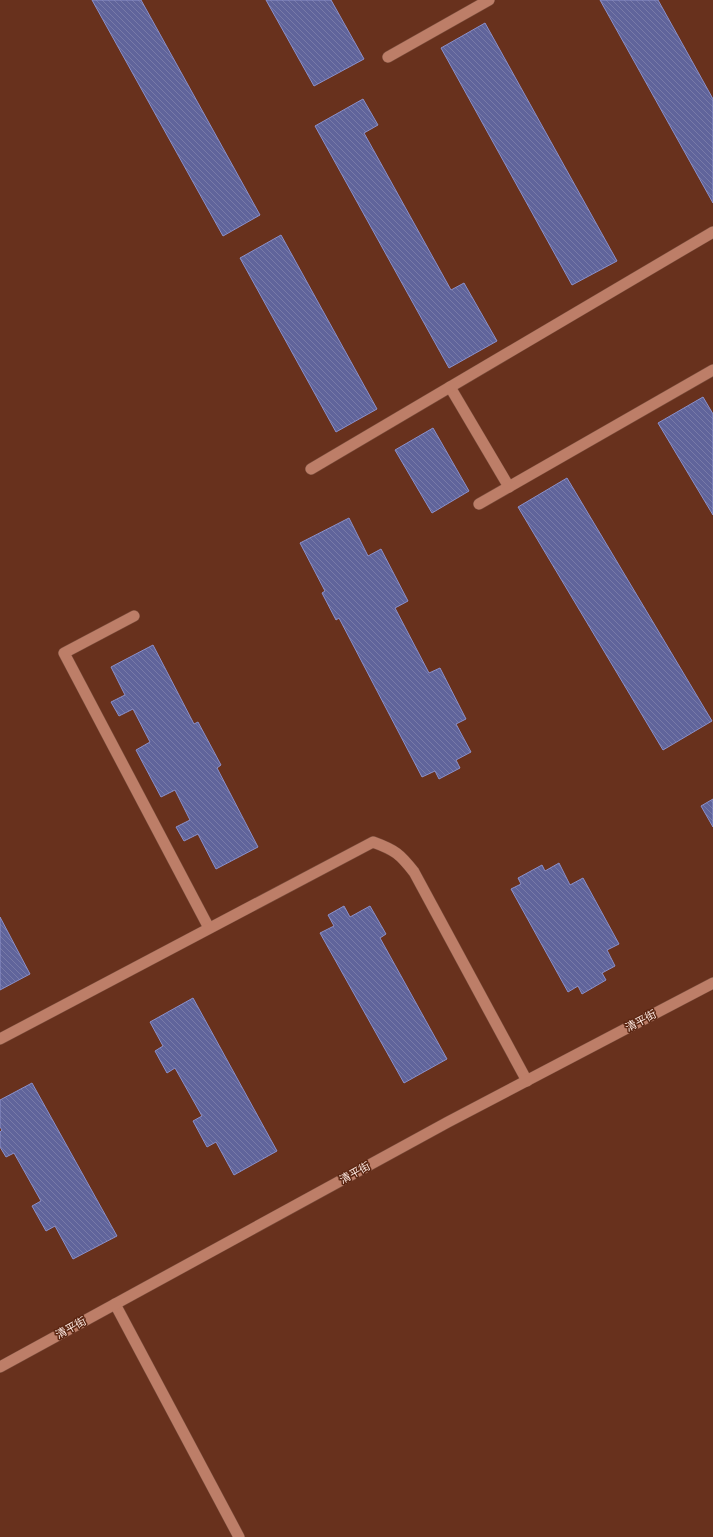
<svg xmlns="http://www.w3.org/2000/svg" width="713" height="1537" font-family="'Roboto Serif','Noto Sans SC',serif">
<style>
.building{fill:url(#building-back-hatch);stroke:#8b90ca}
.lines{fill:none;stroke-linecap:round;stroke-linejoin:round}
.service-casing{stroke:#794c3b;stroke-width:12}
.tertiary-casing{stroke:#794c3b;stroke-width:12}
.service{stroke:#bd7e68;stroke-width:11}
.tertiary{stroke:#bd7e68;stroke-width:11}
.labels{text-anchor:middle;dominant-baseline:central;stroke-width:3;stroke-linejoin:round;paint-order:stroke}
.street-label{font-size:11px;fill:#fbe6de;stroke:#5c2612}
</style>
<defs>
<pattern id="building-back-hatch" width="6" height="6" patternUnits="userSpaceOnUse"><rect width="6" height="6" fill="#60649b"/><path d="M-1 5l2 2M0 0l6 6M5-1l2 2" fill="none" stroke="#787aa8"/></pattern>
</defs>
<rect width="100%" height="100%" fill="#68311d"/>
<g class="building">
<polygon points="92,0 141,0 260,215 223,236"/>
<polygon points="266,0 331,0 364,59 314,86"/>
<polygon points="600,0 658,0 713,99 713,203"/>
<polygon points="485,23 617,261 572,285 441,48"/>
<polygon points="363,99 378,125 364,133 451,290 464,283 497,341 449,368 315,126"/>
<polygon points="281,235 377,409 336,432 240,258"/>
<polygon points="703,397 713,414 713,515 658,423"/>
<polygon points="433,428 469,491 432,513 395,450"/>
<polygon points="567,478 712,721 663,750 518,507"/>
<polygon points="349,518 368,556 381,549 408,601 395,608 429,673 440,668 466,719 456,724 471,752 456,760 460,768 439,779 435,771 422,777 339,618 336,620 322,593 325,591 300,543"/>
<polygon points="153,645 194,724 198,722 221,765 217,768 258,847 216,869 198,834 184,841 176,827 190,820 175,790 161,797 136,750 150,742 133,709 119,716 111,702 125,695 111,667"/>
<polygon points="713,799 713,827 701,806"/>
<polygon points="559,863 570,885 583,878 619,944 607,950 615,966 602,973 606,980 582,994 578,986 568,992 511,889 521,884 518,878 542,865 545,871"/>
<polygon points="344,906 350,917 370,906 386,934 380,938 447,1059 404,1083 320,933 334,926 328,915"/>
<polygon points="0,917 30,974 0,990"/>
<polygon points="193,998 277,1151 234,1175 216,1142 207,1147 193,1121 202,1116 175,1068 167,1073 155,1051 163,1046 150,1022"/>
<polygon points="32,1083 117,1236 73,1259 55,1226 46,1231 32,1206 41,1201 14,1153 6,1157 0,1147 0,1132 2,1130 0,1127 0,1100"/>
</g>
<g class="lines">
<g class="service-casing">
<g id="service">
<polyline points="388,57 489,0"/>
<polyline points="450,387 509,487"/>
<polyline points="311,469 713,232"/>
<polyline points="479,504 713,370"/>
<polyline points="134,616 64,653 209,928"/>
<path d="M0,1039L373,842C395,850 400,854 414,872L527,1081"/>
<polyline points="115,1304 239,1537"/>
</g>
</g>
<g class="tertiary-casing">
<polyline id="tertiary" points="0,1367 448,1122 713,983"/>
</g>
<use href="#service" class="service"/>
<use href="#tertiary" class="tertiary"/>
</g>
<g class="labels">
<g class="street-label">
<text transform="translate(641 1021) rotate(-28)">清平街</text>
<text transform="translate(355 1173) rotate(-29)">清平街</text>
<text transform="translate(71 1328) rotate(-29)">清平街</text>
</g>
</g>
</svg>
